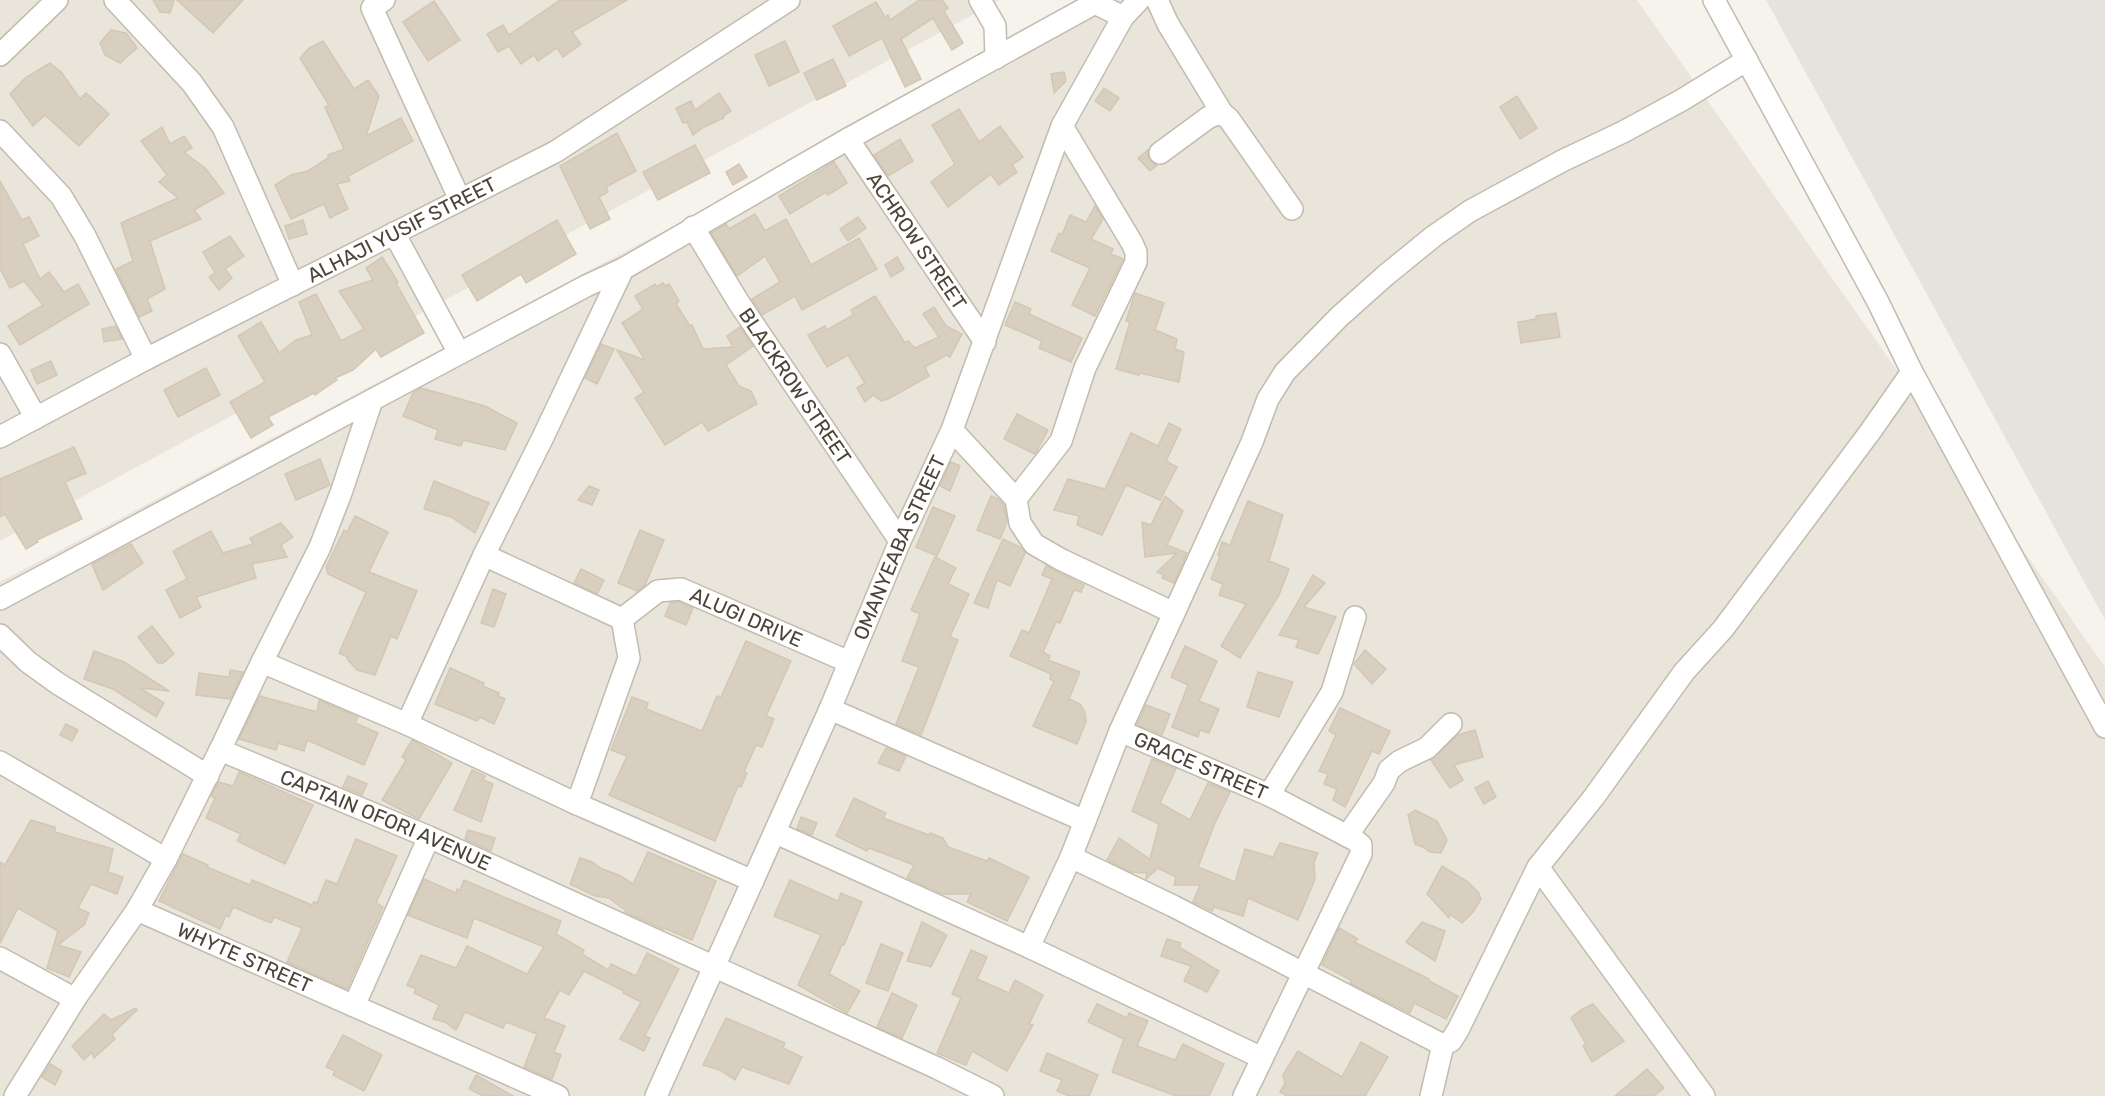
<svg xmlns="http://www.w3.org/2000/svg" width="2105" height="1096" font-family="Rubik,sans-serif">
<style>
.residential{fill:#eae5da}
.industrial{fill:#e6e2dd}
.building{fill:#d8cfc1;stroke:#d3c7b4;stroke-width:1.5}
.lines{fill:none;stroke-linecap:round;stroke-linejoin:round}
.minor-casing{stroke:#c2bbae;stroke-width:24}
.minor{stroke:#fff;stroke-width:21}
.labels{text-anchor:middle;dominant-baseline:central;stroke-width:6;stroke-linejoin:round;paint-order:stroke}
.street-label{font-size:20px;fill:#4b4439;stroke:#fff}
</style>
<rect width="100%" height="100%" fill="#f6f3ec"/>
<g class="residential">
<polygon points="0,0 1000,0 0,541"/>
<polygon points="1101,0 1637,0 2105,667 2105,1096 0,1096 0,582"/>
</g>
<polygon class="industrial" points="1766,0 2105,0 2105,620"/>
<g class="building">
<polygon points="153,0 174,0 170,13 160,12"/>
<polygon points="177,0 243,0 213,33"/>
<polygon points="560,0 627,0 572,32 581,44 563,57 557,48 538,61 534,55 521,64 509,46 498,52 487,34 503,25 509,35"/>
<polygon points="919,0 942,0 948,8 944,11 963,43 952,50 933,18 901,39 921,79 905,87 882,38 849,56 833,26 876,2 885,17 888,15 890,20"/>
<polygon points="434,1 460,40 428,61 403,22"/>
<polygon points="111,30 126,33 137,48 120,63 105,55 100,43"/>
<polygon points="323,41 354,89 368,80 379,96 366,136 401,118 413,141 348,176 350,181 337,184 348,209 330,218 324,204 291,219 275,185 291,175 308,171 328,158 328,155 344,149 325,107 329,105 300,58 309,48"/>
<polygon points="785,41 799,72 769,86 755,55"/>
<polygon points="833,59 846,86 817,100 804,73"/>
<polygon points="50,63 62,73 80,99 86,93 109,114 79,146 45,115 33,126 10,94 25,78"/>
<polygon points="1064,72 1066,81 1054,93 1051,74"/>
<polygon points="1104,88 1119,98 1110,111 1095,101"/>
<polygon points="719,93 731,111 723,116 724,118 704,127 693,135 687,122 683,123 676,108 691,101 695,110"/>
<polygon points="1517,96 1537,128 1520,139 1500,107"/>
<polygon points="959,109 979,142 1000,126 1023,157 1012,165 1017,172 999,185 991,174 948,207 931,182 955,164 932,125"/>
<polygon points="162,127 170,144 184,136 192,148 184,152 206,169 224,193 194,210 201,219 150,241 165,289 147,299 152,311 139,317 116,269 133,261 121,223 178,198 159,182 167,175 141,141"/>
<polygon points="617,133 636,171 606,187 608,192 599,197 610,219 590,229 560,166"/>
<polygon points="900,139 913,161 888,176 874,155"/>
<polygon points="695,145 710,173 658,200 643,172"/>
<polygon points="1148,150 1149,160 1157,165 1150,171 1138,158"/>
<polygon points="834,162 847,183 828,195 826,192 790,214 779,196"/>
<polygon points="739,164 747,177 733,185 726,172"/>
<polygon points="0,181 22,220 29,217 39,236 23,244 40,279 49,272 64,292 78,284 89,304 20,345 8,326 43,305 24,281 10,288 0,268"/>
<polygon points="1095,206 1103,219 1091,239 1113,249 1111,254 1123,259 1095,316 1072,305 1090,268 1051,251 1059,233 1062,235 1070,215 1086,222"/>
<polygon points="755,214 765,231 786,219 811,265 859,238 877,269 802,310 795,296 762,315 752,299 780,282 765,256 737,276 711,233 726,224 729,229"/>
<polygon points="858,217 866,228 848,241 840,229"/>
<polygon points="303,220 307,234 289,239 285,226"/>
<polygon points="557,220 576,254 526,283 521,274 477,301 462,275"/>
<polygon points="230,236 244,256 225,269 232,278 219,290 209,277 215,273 203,252"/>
<polygon points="382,257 398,282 396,283 424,333 381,357 376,349 353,370 335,378 337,380 315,395 314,393 268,417 273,425 251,438 230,402 265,382 238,336 261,322 279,353 296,340 312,335 299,302 316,294 341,341 364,329 339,291 373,280 366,268"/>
<polygon points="897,257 904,269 891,277 885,265"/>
<polygon points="663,283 665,286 669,284 679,301 676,304 690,326 692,325 703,349 733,347 727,336 740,327 753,346 726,365 739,386 751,391 757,404 708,431 702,422 665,445 635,398 644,392 617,350 645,360 622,323 643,309 635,296 655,284 656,287"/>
<polygon points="1135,293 1164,303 1155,330 1177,339 1175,349 1184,352 1179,382 1140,373 1139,375 1116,369 1130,322 1126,321"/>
<polygon points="875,296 905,343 908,341 915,348 939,337 923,314 934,307 946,326 962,334 950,357 946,355 925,367 929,376 888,399 881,401 873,395 865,402 857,388 865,383 848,355 827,367 808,335 825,326 827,330 853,315 851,310"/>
<polygon points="1015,302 1031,309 1029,314 1082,338 1071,362 1039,348 1042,341 1005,325"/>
<polygon points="1556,313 1560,337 1521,343 1518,322 1536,319 1536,316"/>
<polygon points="116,326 122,339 104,342 102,329"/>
<polygon points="601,344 614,349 597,384 585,378"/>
<polygon points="51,361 57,375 37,384 31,370"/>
<polygon points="206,368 220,395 178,417 164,390"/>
<polygon points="421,388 485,406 517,423 505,450 463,440 461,446 435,439 438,430 403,416 413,393"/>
<polygon points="1017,414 1048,430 1035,454 1004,439"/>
<polygon points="1169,423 1181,429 1166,461 1177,467 1160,500 1126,485 1102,535 1077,525 1079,516 1054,510 1068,479 1105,489 1131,433 1158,446"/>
<polygon points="74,447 86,473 65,482 82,519 37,540 38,542 26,549 5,514 0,517 0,479"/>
<polygon points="320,459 330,485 296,500 285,474"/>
<polygon points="951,462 960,466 950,491 940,486"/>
<polygon points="434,481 489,503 475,533 451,517 424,509"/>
<polygon points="589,486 599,490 592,505 578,500"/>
<polygon points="991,496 998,499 1004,505 1007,522 1000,539 977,530"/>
<polygon points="1165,496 1183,511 1167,545 1187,553 1174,583 1162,578 1164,575 1157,572 1177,553 1145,557 1142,522 1151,525"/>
<polygon points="1248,501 1283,515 1269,561 1289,569 1279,595 1240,658 1221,646 1246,604 1219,595 1223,584 1211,579 1220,556 1218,555 1222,542 1230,545"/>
<polygon points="933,507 955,516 937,556 916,547"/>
<polygon points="355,516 388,532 369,572 417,591 397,639 391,636 375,675 357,670 347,659 348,657 339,653 366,592 328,574 326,567 344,530 347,532"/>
<polygon points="281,523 293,537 281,545 287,557 252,564 256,578 196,597 201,607 180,618 166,590 187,579 173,551 211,531 223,553 253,544 250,538"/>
<polygon points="640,530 664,540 645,585 637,591 618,583"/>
<polygon points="1003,539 1020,547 1025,553 1010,586 997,580 988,608 974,603"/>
<polygon points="131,544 143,563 103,590 92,564"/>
<polygon points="935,557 956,568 948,584 969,594 950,637 958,640 921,735 896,724 919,667 902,661 920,614 911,610"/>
<polygon points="1046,566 1084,585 1081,592 1074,590 1060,623 1056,622 1043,652 1050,656 1048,660 1080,672 1069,699 1080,704 1085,712 1086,722 1077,744 1033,726 1054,681 1050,679 1051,674 1010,656 1022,630 1029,633 1052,579 1042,575"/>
<polygon points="581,569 604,580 597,594 574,583"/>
<polygon points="1313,575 1325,583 1304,607 1336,617 1318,654 1296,647 1299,640 1279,635"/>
<polygon points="493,589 506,594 494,627 481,623"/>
<polygon points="679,602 693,608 686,625 665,616 670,603"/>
<polygon points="152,626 174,654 163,663 158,663 138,637"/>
<polygon points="746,641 791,661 766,716 774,719 762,747 756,745 744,772 747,773 741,787 738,786 715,841 609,795 627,756 611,750 632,697 648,703 646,709 702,731 717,696 721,697"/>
<polygon points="1185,646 1217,661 1199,701 1219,709 1209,733 1200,730 1198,737 1172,727 1188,685 1171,677"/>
<polygon points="1365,650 1386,669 1372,684 1354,664"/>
<polygon points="94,651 124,662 169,691 140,688 164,703 156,717 113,689 84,679"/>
<polygon points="450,668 484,683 483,686 499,693 498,696 505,699 494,724 480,717 477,721 435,704"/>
<polygon points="230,670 243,672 230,699 196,695 199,673 229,677"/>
<polygon points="1258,672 1293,682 1279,717 1247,707"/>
<polygon points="260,696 317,712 319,700 358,717 355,723 378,733 364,765 307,740 304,751 278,743 276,750 239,739"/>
<polygon points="1146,705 1170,714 1162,735 1137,725"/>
<polygon points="1340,708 1390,731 1379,754 1372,751 1345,807 1333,800 1337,789 1324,784 1328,774 1319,771 1336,735 1329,731"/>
<polygon points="66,724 78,730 72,741 60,735"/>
<polygon points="1475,730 1483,757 1454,765 1463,780 1450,788 1431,760 1458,735"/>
<polygon points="412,740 452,763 419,819 382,800 406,760 402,757"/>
<polygon points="886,748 906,756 899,771 878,763"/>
<polygon points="1152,759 1176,769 1160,803 1190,820 1208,783 1230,792 1215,823 1198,867 1235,882 1245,849 1273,857 1280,843 1318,853 1314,862 1315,879 1298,920 1248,898 1243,916 1214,907 1212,911 1193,902 1200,885 1174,885 1176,877 1158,868 1146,879 1147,873 1131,872 1107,860 1119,838 1150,859 1159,824 1132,811"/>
<polygon points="472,770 485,776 483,780 493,784 481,822 454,810"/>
<polygon points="239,772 313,805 285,864 237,841 241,834 206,818 215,798 211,796 217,784 219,782 233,786"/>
<polygon points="348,776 367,784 362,795 343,787"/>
<polygon points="1488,781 1496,797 1484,804 1475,788"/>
<polygon points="854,798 886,813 883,818 929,835 930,833 943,838 948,847 987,861 989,858 1029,877 1007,921 967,902 971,894 943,894 907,878 914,865 869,848 867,851 836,836"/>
<polygon points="1415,810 1437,821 1447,840 1441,853 1430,852 1423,847 1415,844 1408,815"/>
<polygon points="801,817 817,823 812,835 797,829"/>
<polygon points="31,820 55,827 55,832 113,849 108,872 123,877 117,894 91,884 78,908 89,913 84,925 58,945 81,952 69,977 47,968 58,931 18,908 0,943 0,862 5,865"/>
<polygon points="468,830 495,838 491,851 465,839"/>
<polygon points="356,839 397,856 376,903 383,907 347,989 287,962 302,928 274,917 271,923 233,907 229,917 226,915 220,929 159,901 183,854 208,865 207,867 250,885 252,880 312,905 314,902 317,903 326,880 337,884"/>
<polygon points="648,852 716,881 692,940 664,928 663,929 625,912 625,910 609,898 595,896 570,884 580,858 592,862 602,869 619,875 633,884"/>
<polygon points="1442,866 1468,882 1478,892 1481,899 1473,912 1462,923 1450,914 1449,918 1427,894"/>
<polygon points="424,879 456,893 457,889 460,890 464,880 561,921 556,934 584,950 582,954 608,970 611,964 636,976 647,953 679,969 645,1036 650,1038 644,1051 620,1039 641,1002 623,993 624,991 584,971 569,995 560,990 544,1018 565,1026 554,1052 561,1055 552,1079 524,1067 537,1034 506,1022 503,1028 465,1012 456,1030 445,1022 433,1019 439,1005 414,993 416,989 407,985 421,955 456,968 467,946 527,974 544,947 474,918 467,938 408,915"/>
<polygon points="790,880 838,901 841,893 862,902 844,945 842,945 829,974 860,991 847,1013 798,985 821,935 774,916"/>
<polygon points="922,922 947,935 931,967 907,961"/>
<polygon points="1422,922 1445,931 1435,961 1406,942"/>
<polygon points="1339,928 1358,939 1354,942 1429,979 1429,981 1458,996 1446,1019 1414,1003 1410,1013 1350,983 1351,980 1322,965"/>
<polygon points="1167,939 1181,943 1179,947 1219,971 1207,992 1184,981 1191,966 1161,956"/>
<polygon points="881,944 903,953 888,991 866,983"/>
<polygon points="971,950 987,957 977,979 1009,993 1015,980 1043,995 1029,1024 1033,1025 1007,1071 972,1051 966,1065 937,1053 961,998 952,994"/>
<polygon points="892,993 917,1005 902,1038 877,1027"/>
<polygon points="1097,1004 1127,1018 1129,1013 1148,1021 1137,1046 1175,1060 1183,1044 1224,1064 1209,1096 1176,1096 1112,1072 1124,1039 1088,1022"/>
<polygon points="1593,1004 1624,1041 1592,1062 1583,1046 1586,1044 1571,1018 1581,1010"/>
<polygon points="136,1008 137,1010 112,1034 115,1039 94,1058 92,1052 84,1060 72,1046 104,1014 111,1020"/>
<polygon points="726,1018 785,1043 783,1048 802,1057 789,1084 742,1067 735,1080 720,1070 703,1065"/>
<polygon points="343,1035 382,1055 364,1091 333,1075 335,1071 326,1067"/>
<polygon points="1361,1042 1388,1057 1365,1096 1287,1096 1280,1092 1285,1083 1283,1075 1298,1051 1342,1077"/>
<polygon points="1047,1053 1098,1075 1089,1096 1069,1096 1057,1091 1062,1080 1040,1071"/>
<polygon points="50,1064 62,1071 55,1085 42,1077"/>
<polygon points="1647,1069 1664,1088 1654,1096 1615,1096"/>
<polygon points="476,1075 513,1096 483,1096 469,1089"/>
</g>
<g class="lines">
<g class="minor-casing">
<g id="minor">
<polyline points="115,0 192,83 223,127 293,285"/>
<polyline points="384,0 372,8 460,200"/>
<polyline points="980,0 995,26 996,58"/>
<polyline points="1157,0 1168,24 1222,113"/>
<polyline points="1714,0 1878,302 1912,372 2105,727"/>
<polyline points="0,55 57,0"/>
<polyline points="0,131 61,196 85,236 146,359"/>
<path id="s1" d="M848,139L985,342"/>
<polyline points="1160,153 1209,117 1222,113 1229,119 1292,209"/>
<path id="s2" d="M693,227L739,303L900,541"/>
<polyline points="394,233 459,353"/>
<polyline points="0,354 36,418"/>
<polyline points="952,430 1016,499 1020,523 1034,544 1060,559 1174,613 1120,731"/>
<path id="s3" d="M0,437L146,359L555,152L789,0"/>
<polyline points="1016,499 1061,441 1085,368 1136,262 1136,252 1132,243 1062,126"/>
<path id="s4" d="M484,555L622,619L658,591L681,589L849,662"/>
<polyline points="0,599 372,400"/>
<polyline points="1174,613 1252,442 1268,399 1285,372 1340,316 1386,275 1434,236 1470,211 1562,161 1623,132 1682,100 1747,60"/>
<polyline points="0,635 28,662 57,683 208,776"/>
<polyline points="830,709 1085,821"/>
<polyline points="407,724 484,555 543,437 623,269"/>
<polyline points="220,750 262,662"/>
<polyline points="0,762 166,859"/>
<polyline points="1269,795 1332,692 1355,617"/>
<polyline points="577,804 629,658 622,619"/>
<path id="s5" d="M776,833L1029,947L1071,857L1120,731L1269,795L1355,840L1361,845V854L1244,1096"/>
<polyline points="1347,836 1384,783 1389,770 1400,761 1427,748 1451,724"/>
<polyline points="1071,857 1173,906 1443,1045 1451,1041 1458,1030 1538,867 1594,797 1684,672 1723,629 1870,432 1912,372"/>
<polyline points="1538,867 1704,1096"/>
<polyline points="753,881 577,804 407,724 262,662 320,547 341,493 372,400 586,286 623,269 848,139 1095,3 1123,17"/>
<path id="s6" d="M137,910L166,859L220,750L429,837L937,1068L993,1096"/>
<polyline points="1029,947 1262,1058"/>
<polyline points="0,958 75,999"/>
<polyline points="354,1006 429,837"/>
<path id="s7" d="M15,1096L75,999L137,910L558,1096"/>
<path id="s8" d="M656,1096L830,709L900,541L952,430L1062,126L1123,17L1139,0"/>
<polyline points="1431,1096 1443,1045"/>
</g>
</g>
<use href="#minor" class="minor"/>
</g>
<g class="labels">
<g class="street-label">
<text stroke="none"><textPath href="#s3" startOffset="452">ALHAJI YUSIF STREET</textPath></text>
<text stroke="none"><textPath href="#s1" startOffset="123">ACHROW STREET</textPath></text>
<text stroke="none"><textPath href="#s2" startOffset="189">BLACKROW STREET</textPath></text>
<text stroke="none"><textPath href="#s8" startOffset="600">OMANYEABA STREET</textPath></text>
<text stroke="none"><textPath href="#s4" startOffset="292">ALUGI DRIVE</textPath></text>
<text stroke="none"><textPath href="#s5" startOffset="600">GRACE STREET</textPath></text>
<text stroke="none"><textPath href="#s6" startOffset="360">CAPTAIN OFORI AVENUE</textPath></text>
<text stroke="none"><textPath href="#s7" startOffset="340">WHYTE STREET</textPath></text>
</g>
</g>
</svg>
